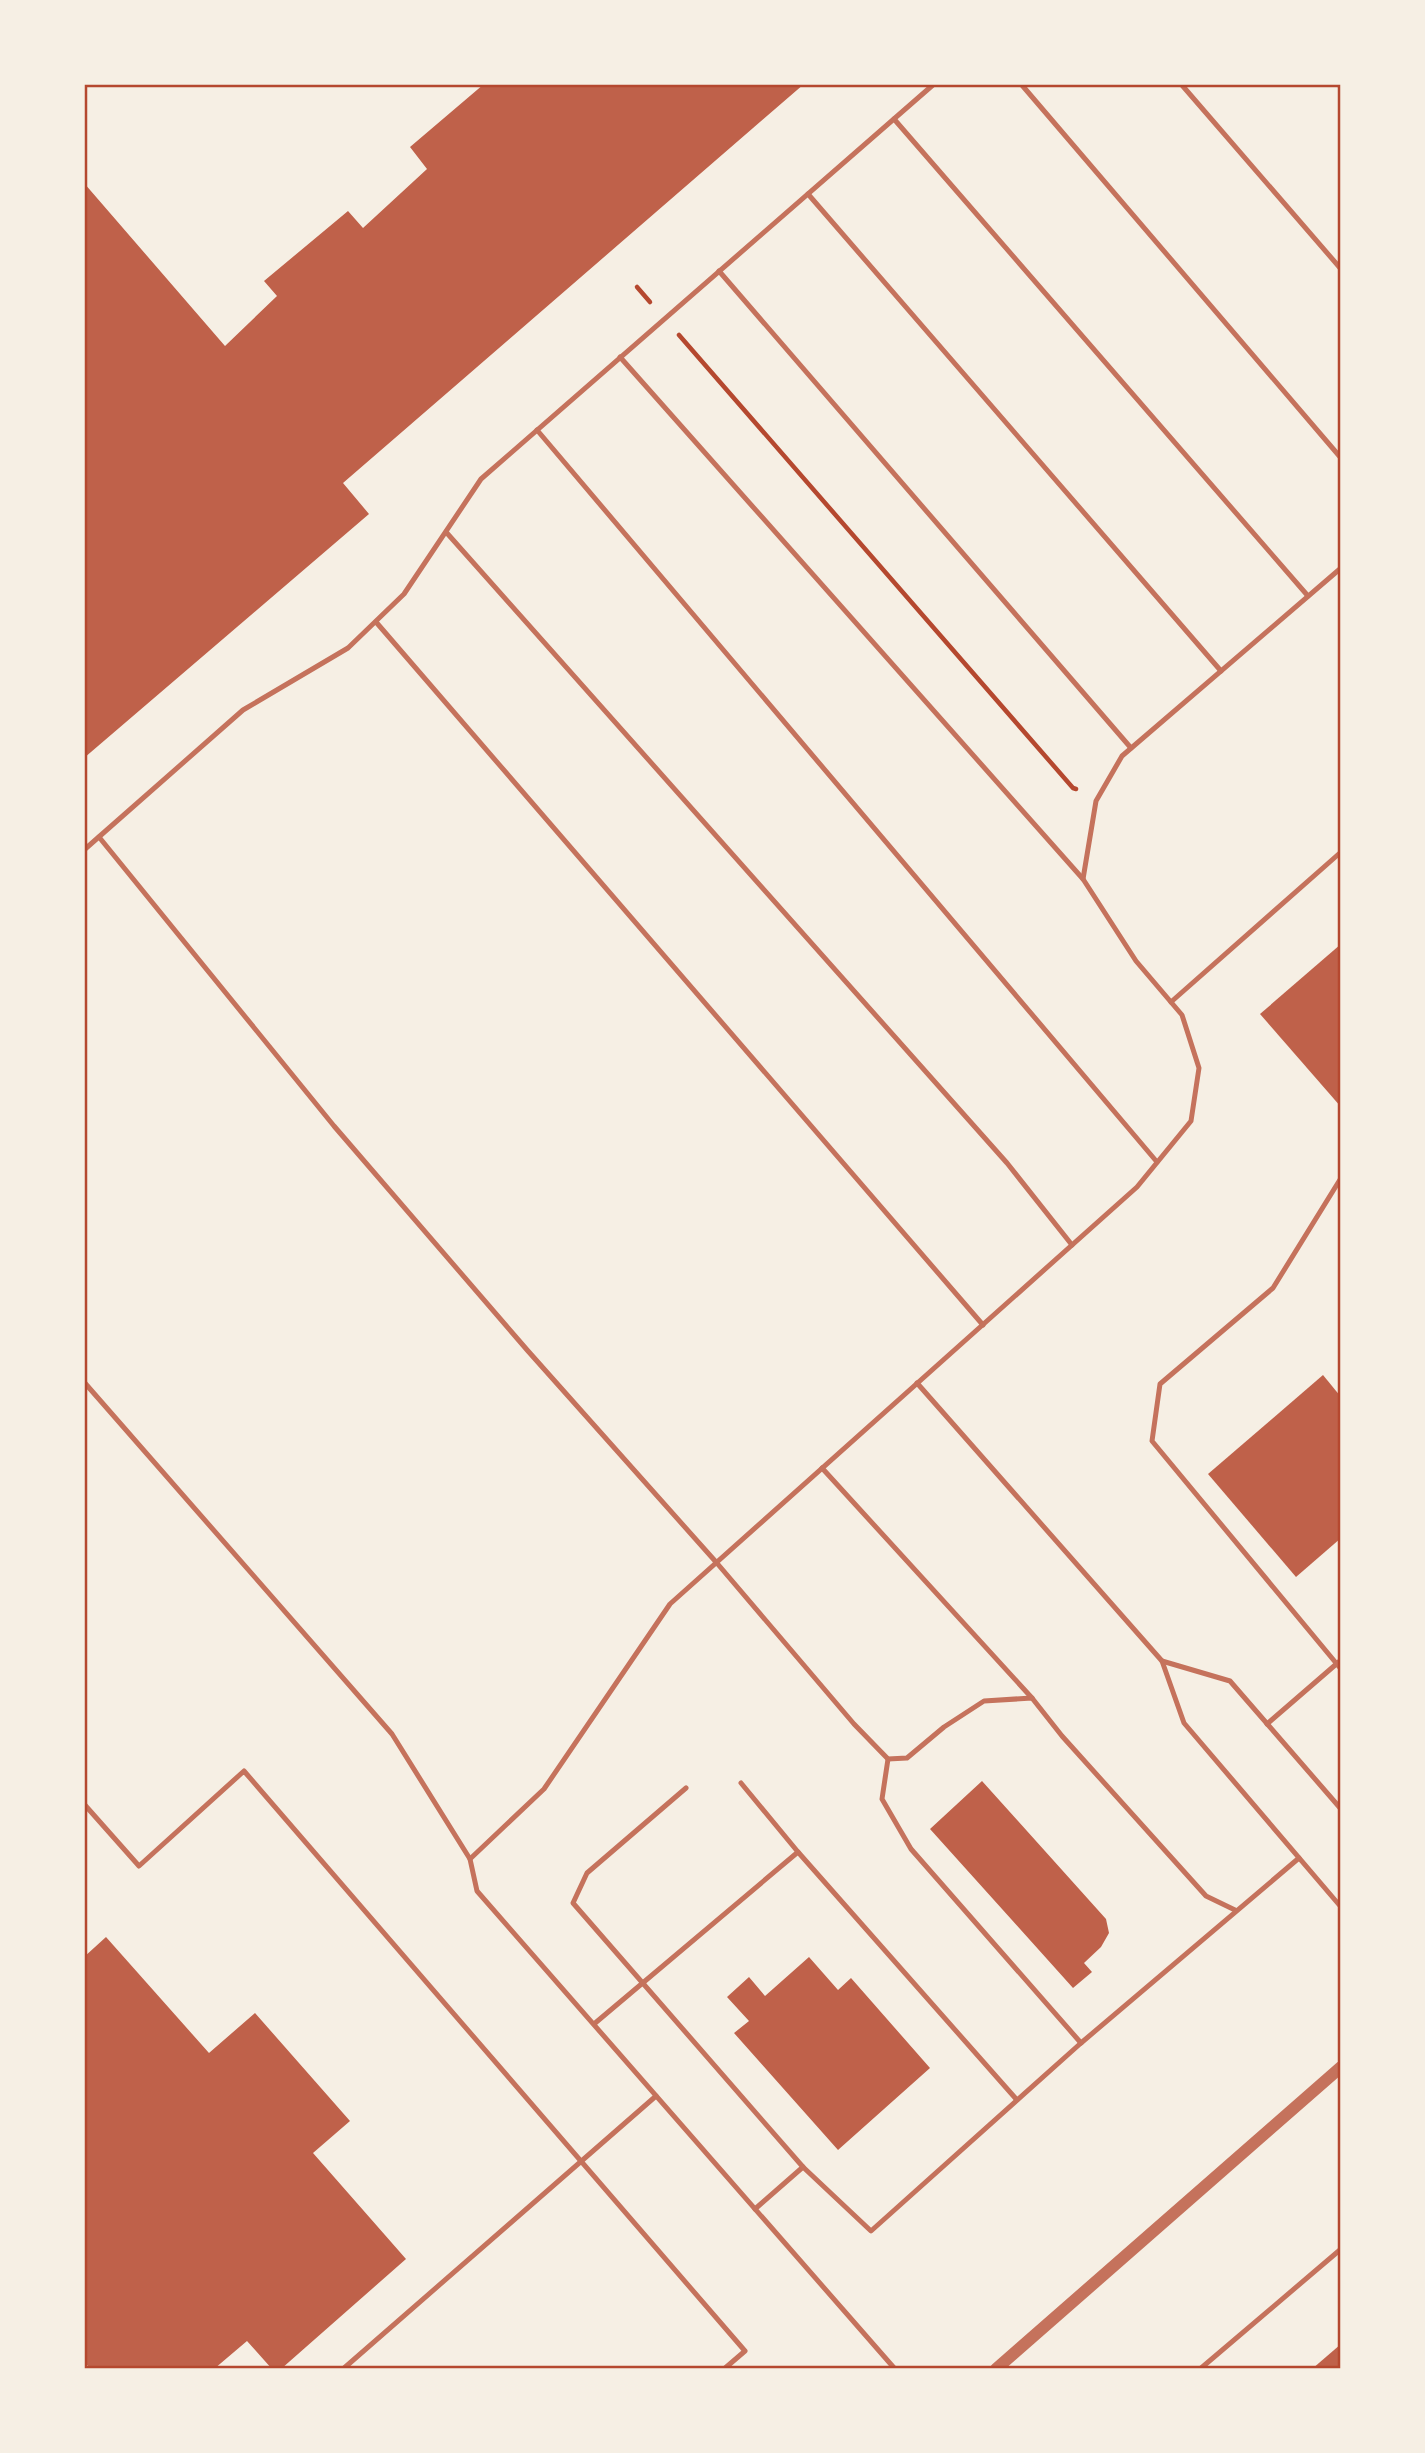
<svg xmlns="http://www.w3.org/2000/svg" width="1425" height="2453" font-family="Poppins,sans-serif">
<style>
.building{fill:#bf614a}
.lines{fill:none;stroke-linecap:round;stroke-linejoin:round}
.path{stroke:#b5482f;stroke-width:4.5}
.service{stroke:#c5725c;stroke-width:5}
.tertiary{stroke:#c5725c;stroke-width:12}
.neatline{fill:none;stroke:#b5482f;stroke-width:2.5}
</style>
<rect width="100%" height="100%" fill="#f6efe4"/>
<g class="building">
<polygon points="484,84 804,84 343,483 369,514 84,758 84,183 225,346 277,296 264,281 348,211 363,228 427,169 410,147"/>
<polygon points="1341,944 1341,1107 1260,1014"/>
<polygon points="1323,1375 1341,1397 1341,1538 1296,1577 1208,1474"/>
<polygon points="982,1781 1106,1919 1109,1933 1101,1947 1084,1963 1092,1972 1073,1988 930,1829"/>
<polygon points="106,1937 209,2053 255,2013 350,2121 313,2153 406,2259 281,2369 272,2369 247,2341 214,2369 91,2369 84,2362 84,1957"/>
<polygon points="809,1957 838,1990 851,1978 930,2068 838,2150 734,2033 749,2021 727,1997 749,1977 765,1996"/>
<polygon points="1341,2344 1341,2369 1312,2369"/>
</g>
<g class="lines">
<g class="path">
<polyline points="637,287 650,302"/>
<polyline points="679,335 1073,788 1076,789"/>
</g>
<g class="service">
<polyline points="1021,84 1341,458"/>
<polyline points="1181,84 1341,269"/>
<polyline points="1338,84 1341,87"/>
<polyline points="894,119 1308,596"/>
<polyline points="808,194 1221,671"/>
<polyline points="719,271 1131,748"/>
<polyline points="620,357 1083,879"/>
<polyline points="537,430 1157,1162"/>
<polyline points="446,532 1007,1163 1072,1245"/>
<polyline points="376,622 983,1325"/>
<polyline points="99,837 334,1126 528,1351 716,1562 854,1724 888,1759 907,1758 944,1727 984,1701 1032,1698 1062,1736 1206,1896 1235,1910"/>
<polyline points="84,850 243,710 348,648 404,594 481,479 934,84"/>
<polyline points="1171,1002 1341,852"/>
<polyline points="1341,1178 1273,1288 1160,1384 1152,1441 1341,1669"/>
<polyline points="84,1382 392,1734 470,1859"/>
<polyline points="917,1383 1162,1661 1184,1723 1341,1907"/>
<polyline points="822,1468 1032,1698"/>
<polyline points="1162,1661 1230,1681 1341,1809"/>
<polyline points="1267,1724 1341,1660"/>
<polyline points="888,1759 882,1799 911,1849 1081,2043"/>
<polyline points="741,1783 798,1852 1017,2100"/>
<polyline points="686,1788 587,1873 573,1903 803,2167 871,2231 1081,2043 1299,1858"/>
<polyline points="84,1804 139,1866 244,1771 745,2351 724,2369"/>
<polyline points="594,2024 798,1852"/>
<polyline points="755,2209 803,2167"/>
<polyline points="343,2369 656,2096"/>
<polyline points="895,2369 477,1891 470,1859 544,1789 670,1604 1137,1187 1191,1121 1199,1068 1182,1015 1136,961 1083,879 1096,801 1122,756 1341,568"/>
<polyline points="1200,2369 1341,2249"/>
</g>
<polyline class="tertiary" points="996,2369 1341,2067"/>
</g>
<rect width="1425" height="2453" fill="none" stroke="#f6efe4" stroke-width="172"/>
<rect x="86" y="86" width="1253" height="2281" class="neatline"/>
</svg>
